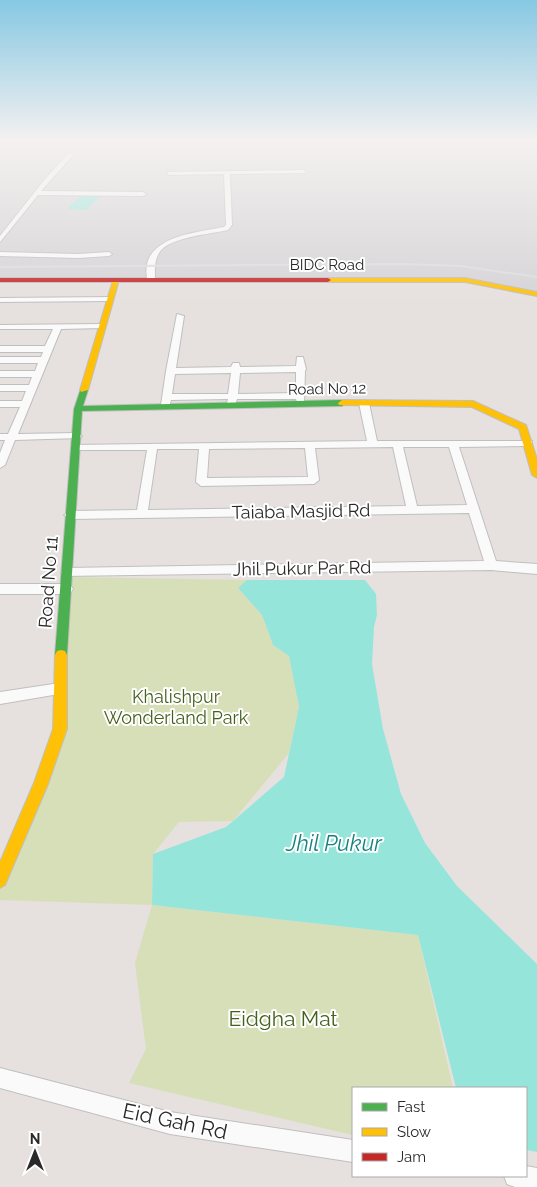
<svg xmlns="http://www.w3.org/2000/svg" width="537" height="1187" font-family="Raleway,sans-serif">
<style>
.industrial{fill:#d5d3d6}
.green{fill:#d7dfb9}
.water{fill:#96e5db}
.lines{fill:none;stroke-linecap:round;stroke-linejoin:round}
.street-casing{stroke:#c0bfc0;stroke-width:2}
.fast-casing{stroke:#c0bfc0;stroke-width:2}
.slow-casing{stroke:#c0bfc0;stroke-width:2}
.jam-casing{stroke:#c0bfc0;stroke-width:2}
.street{fill:#fbfafa;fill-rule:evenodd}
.fast{fill:#4caf50;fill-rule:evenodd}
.slow{fill:#ffc107;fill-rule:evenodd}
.jam{fill:#c62828;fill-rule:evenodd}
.rail{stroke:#ddd;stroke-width:2}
.labels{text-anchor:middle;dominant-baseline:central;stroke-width:4;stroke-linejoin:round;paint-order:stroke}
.far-street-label{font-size:15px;fill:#292929;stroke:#fff}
.street-label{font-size:18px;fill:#292929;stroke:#fff}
.park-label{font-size:18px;fill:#45611e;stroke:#fff}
.near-park-label{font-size:21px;fill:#45611e;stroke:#fff}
.near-street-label{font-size:21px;fill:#292929;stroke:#fff}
.near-water-label{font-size:22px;font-style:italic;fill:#158381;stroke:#fff}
</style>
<rect width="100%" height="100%" fill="#e6e0de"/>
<polygon class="industrial" points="0,139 537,139 537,292 463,279 0,280"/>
<polygon class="green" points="67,577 247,580 238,588 262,615 273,645 289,656 299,707 289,753 233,821 179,822 153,854 152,905 418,935 453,1088 353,1088 353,1135 129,1083 146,1049 135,963 152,905 0,900 0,879 60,729"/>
<g class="water">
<polygon points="81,196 101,196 86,210 69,209 68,208"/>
<polygon points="247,580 365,580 376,594 377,615 374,627 372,664 383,729 401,794 425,843 457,886 537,964 537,1152 526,1150 526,1088 456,1088 418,935 152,905 153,854 226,827 284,777 299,707 289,656 273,645 262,615 238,588"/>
</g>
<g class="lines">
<g class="street-casing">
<g id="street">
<polygon points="69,153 74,154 41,191 143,192 146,194 143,196 38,195 0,242 0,236 45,179"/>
<path d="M304,170L306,173L230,174L232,225L228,230C211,234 168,237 159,253C154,261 155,271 155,280L148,282C136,237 194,233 224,227L226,225L224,174L169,175L167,172Z"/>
<polygon points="0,252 78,254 109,252 112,254 109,256 78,258 0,256"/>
<polygon points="113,297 113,301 110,301 0,302 0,298"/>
<path d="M177,314L184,316L176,368L231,367L233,363H239L240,367L296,366L297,357H303L306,369L305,371L304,404H298L296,399H237L235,405L232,406L227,403L228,399L171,400L169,407H163L161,405L166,371ZM296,372V393L238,394L240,373ZM231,373L228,394H172L175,374Z"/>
<polygon points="101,324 105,326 104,328 61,329 18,434 77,433 82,436 80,438 15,440 5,465 0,468 0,453 5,440 0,440 0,434 8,434 20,407 0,407 0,401 22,401 26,391 0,391 0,385 29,385 32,377 0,377 0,371 35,371 38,363 0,363 0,357 41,357 43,352 0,352 0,346 45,346 53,329 0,329 0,325"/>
<path d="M364,400L369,403L377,441H532V445L528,446L459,447L496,561L537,564V574L491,570L63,576L61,573L63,570L67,568L484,561L469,513L70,519L64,515L70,511L137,510L147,450H75L71,449V445L367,441L359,403ZM393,447L406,506L148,510L157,449H199L196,482L201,486L314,484L319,480L315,448ZM403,447H449L467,505L417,506ZM305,448L308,477L207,478L209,449Z"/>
<polygon points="0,584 67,584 71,586 73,589 71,592 67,594 0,594"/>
<polygon points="60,683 65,685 67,689 65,693 0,704 0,692"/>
<polygon points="0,1068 170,1112 353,1140 353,1162 170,1134 0,1088"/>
<polygon points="526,1166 537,1168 537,1187 515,1187 507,1184 504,1176 526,1176"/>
</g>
</g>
<g class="fast-casing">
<polygon id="fast" points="81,388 88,390 83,406 342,400 346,403 342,406 82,411 67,655 65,659 61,660 57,659 55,655 74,409"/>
</g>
<g class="slow-casing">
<g id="slow">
<polygon points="116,278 119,280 88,390 81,392 80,390 113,280"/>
<polygon points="465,278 537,292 537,296 465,282 328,282 325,280 328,278"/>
<polygon points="342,400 473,401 526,425 537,459 537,478 532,475 519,429 472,407 339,405 338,403"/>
<polygon points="61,650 65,651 67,655 67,729 48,784 5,885 0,888 0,862 34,783 53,729 55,655 57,651"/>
</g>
</g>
<g class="jam-casing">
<polygon id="jam" points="0,278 328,278 331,280 328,282 0,282"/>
</g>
<use href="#street" class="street"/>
<use href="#fast" class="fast"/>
<use href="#slow" class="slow"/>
<use href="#jam" class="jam"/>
<polyline class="rail" points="0,267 403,264 460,266 537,277"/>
</g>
<linearGradient id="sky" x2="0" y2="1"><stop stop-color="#87c8e3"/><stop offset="0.46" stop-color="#f4f1f0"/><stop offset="1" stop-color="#f4f1f0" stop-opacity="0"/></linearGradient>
<rect width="537" height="305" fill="url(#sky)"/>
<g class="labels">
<g class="far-street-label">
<text x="327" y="265">BIDC Road</text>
<text transform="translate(327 389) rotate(-1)">Road No 12</text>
</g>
<g class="street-label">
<text transform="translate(301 511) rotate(-1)">Taiaba Masjid Rd</text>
<text transform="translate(302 568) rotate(-1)">Jhil Pukur Par Rd</text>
<text transform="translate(48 582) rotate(-86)">Road No 11</text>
</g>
<g class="park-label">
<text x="176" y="696">Khalishpur<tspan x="176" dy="21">Wonderland Park</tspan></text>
</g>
<g class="near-park-label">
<text x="283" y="1018">Eidgha Mat</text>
</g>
<g class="near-street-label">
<text transform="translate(175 1121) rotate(12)">Eid Gah Rd</text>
</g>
<g class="near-water-label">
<text x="334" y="843">Jhil Pukur</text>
</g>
</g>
<rect x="352" y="1087" width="175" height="90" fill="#ffffff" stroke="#a9a9a9"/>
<rect x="362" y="1103" width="25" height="8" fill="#4caf50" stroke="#a9a9a9"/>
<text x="397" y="1112" font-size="15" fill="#292929">Fast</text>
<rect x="362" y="1128" width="25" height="8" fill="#ffc107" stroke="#a9a9a9"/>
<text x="397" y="1137" font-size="15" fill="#292929">Slow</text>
<rect x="362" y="1153" width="25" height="8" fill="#c62828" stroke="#a9a9a9"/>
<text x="397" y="1162" font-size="15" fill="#292929">Jam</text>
<g transform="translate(35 1152)" stroke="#ffffff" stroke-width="4" paint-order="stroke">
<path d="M0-4L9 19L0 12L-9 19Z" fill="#292929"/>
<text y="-8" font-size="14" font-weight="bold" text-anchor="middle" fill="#292929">N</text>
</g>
</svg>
